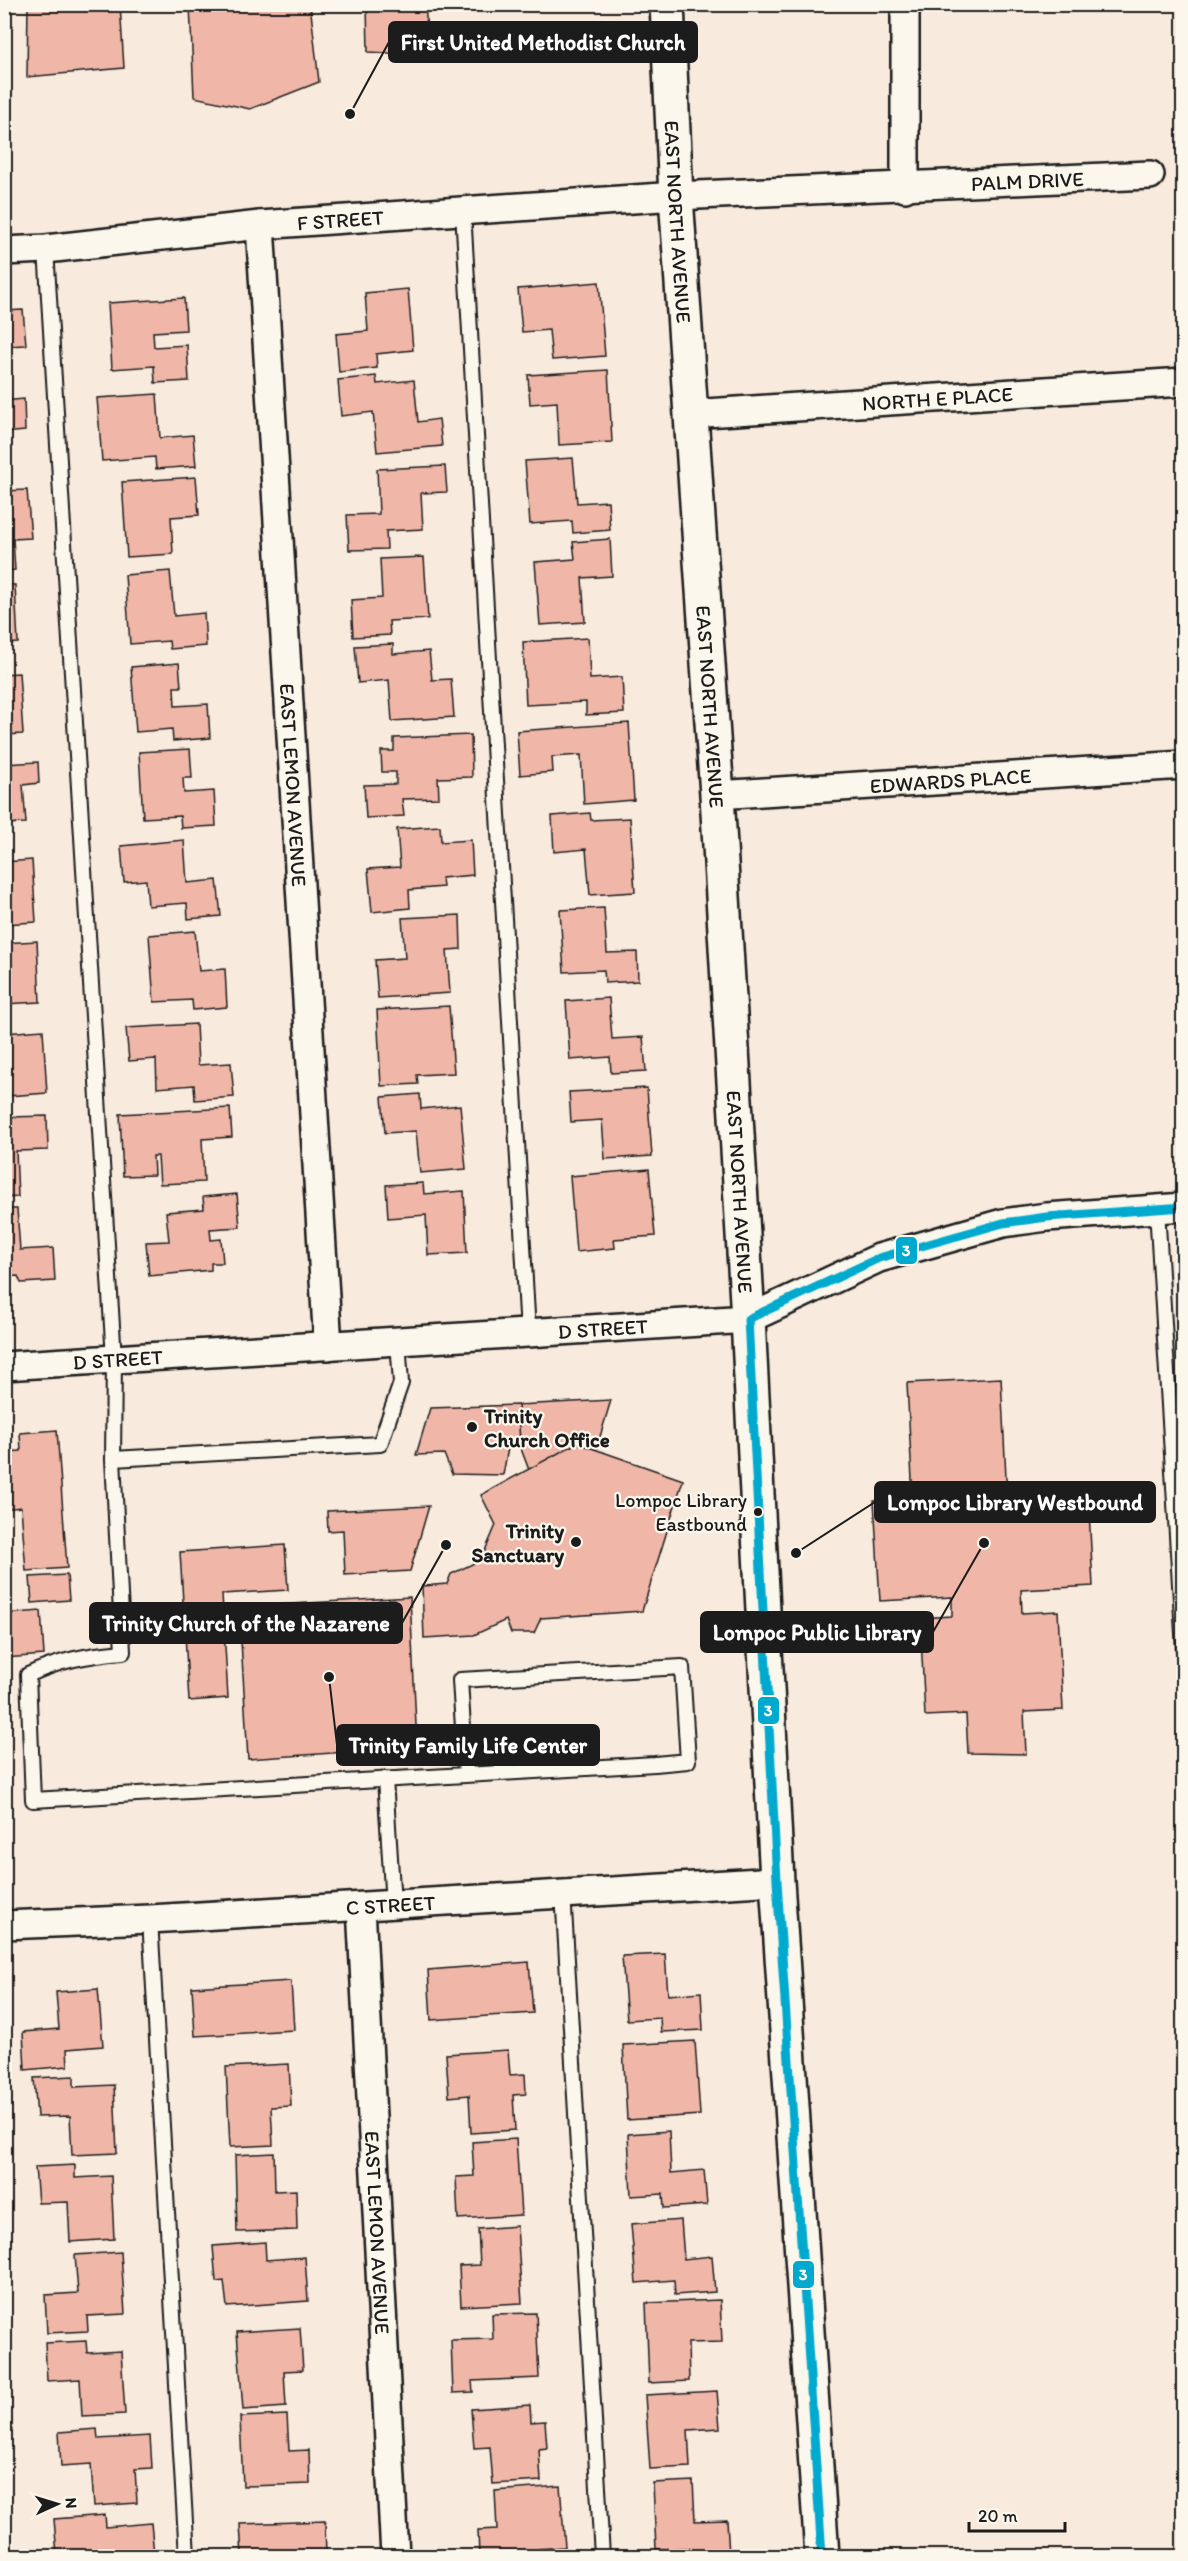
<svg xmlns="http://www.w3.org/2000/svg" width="1188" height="2561" font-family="Itim,sans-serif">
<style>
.building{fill:#f0b7a8;stroke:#1c1c1c;stroke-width:1.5}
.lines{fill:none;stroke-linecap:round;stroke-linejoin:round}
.service-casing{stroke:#1c1c1c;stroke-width:18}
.minor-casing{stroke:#1c1c1c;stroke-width:32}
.tertiary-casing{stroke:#1c1c1c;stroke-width:38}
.service{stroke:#fbf7ec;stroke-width:14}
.minor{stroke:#fbf7ec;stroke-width:27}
.tertiary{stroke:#fbf7ec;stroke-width:33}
.bus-1-casing{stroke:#fbf7ec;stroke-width:14}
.bus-1{stroke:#00a9ce;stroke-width:9}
.poi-dot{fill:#1c1c1c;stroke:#fbf7ec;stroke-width:2}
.labels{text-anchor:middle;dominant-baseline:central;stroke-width:4.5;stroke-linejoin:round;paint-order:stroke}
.bus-label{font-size:20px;fill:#1c1c1c;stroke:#fbf7ec;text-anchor:end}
.street-label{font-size:21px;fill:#1c1c1c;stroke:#fbf7ec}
.poi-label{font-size:21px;font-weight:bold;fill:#1c1c1c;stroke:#fbf7ec;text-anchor:start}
.leader{fill:none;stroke:#1c1c1c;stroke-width:2}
.callout-dot{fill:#1c1c1c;stroke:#fbf7ec;stroke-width:2}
.callout{fill:#1c1c1c;stroke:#1c1c1c;stroke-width:2}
.callout-label{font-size:22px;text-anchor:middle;font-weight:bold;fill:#fff}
.line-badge{stroke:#fbf7ec;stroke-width:2}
.badge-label{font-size:16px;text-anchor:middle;font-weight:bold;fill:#fff}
</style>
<rect width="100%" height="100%" fill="#f9eade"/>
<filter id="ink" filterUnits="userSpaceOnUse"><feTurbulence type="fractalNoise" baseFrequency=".0167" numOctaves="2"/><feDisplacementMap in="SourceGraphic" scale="12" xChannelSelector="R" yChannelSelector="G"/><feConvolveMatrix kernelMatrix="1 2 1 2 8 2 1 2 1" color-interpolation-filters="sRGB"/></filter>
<g filter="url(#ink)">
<g class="building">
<polygon points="28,4 120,4 124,68 27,77"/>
<polygon points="190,4 310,4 319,82 250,109 194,97"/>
<polygon points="367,4 425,4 429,55 368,52"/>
<polygon points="599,282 605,356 552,360 549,330 522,332 518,289"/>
<polygon points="408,289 413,350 376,354 377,368 339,372 336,334 368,331 365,293"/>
<polygon points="184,298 186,330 153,332 154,347 187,345 189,381 155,383 154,366 112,369 108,303"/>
<polygon points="23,310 26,345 4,346 4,311"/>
<polygon points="608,370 612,442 559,445 557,402 530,404 528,375"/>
<polygon points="376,376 377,384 414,380 418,422 439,419 442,446 377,452 373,412 341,416 338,380"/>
<polygon points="157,394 160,438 193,435 196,466 156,469 155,457 102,461 97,398"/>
<polygon points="24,399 25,431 4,433 4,401"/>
<polygon points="573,458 577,503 608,501 610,530 573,533 572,521 530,524 525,461"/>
<polygon points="445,466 447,492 421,493 423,529 386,531 387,549 349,550 347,515 379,514 377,469"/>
<polygon points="196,477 199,515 171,517 173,554 127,557 122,482"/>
<polygon points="27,490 31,538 13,539 15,570 4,571 4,491"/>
<polygon points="610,539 612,576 582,578 585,622 540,625 535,562 575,559 573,542"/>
<polygon points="424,557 428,619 389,621 390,635 353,637 351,600 382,598 380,559"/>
<polygon points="170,571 174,616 204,613 206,646 170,649 169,641 130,644 125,575"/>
<polygon points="4,585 15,585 18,643 4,644"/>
<polygon points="588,638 590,679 622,677 624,713 586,715 586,702 526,705 523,642"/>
<polygon points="393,644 393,654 429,651 432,680 451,679 454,717 392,721 389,680 358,683 355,646"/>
<polygon points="179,663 181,687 174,687 175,706 208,704 210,738 173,741 172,729 136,732 131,667"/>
<polygon points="19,673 23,734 4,735 4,674"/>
<polygon points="629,723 634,800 584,804 581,755 552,757 553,772 520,775 517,731"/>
<polygon points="471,735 472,777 438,778 439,798 402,799 404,816 366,818 364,785 396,784 396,772 382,772 381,751 394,751 394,738"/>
<polygon points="190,749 192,778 183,778 184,793 214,791 216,826 181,828 180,816 143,818 139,752"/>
<polygon points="38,762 39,783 23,785 26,823 4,824 4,764"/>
<polygon points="590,813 591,820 630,818 635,892 590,895 586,849 554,852 552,816"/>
<polygon points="440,826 441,842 471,840 473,875 442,878 443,887 409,890 410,908 372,912 368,869 400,867 397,829"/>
<polygon points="184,840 187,883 217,880 221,916 188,919 187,903 148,906 146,880 124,882 121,846"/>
<polygon points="32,860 36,922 4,924 4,862"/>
<polygon points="604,908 607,953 637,952 638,981 605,983 604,970 564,972 560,910"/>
<polygon points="460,915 461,949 447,950 450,993 378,998 375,960 405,958 402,918"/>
<polygon points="195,931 199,971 225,969 227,1007 193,1010 192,1000 154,1002 149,935"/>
<polygon points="37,941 40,1002 4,1004 4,943"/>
<polygon points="609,998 612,1039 643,1037 646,1071 611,1073 610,1057 570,1060 566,1001"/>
<polygon points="449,1006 454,1073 417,1075 418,1084 381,1086 377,1010"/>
<polygon points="196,1024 198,1065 231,1063 234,1097 195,1100 194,1085 157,1088 156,1059 129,1061 126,1028"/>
<polygon points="43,1030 47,1093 8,1096 9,1112 4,1112 4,1033"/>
<polygon points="647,1088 652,1156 605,1159 602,1120 571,1122 569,1092"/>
<polygon points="420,1094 421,1109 460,1105 466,1169 420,1173 416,1131 385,1133 382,1097"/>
<polygon points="230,1108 232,1137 202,1139 204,1182 160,1184 158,1156 153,1156 154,1175 123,1176 120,1114"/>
<polygon points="47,1116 48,1150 16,1151 18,1197 4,1198 4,1127 10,1127 10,1117"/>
<polygon points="649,1169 655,1236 614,1239 615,1248 576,1252 570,1176"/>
<polygon points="423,1183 424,1194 464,1191 467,1253 428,1255 426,1215 388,1218 386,1185"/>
<polygon points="237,1194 240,1227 210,1229 211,1240 221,1239 223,1263 211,1263 211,1270 149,1276 146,1242 169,1241 166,1212 204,1209 203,1197"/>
<polygon points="4,1209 17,1209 20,1250 53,1248 55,1281 21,1283 18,1276 4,1277"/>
<polygon points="1001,1378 1007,1498 1088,1493 1093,1586 1021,1590 1022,1613 1058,1611 1063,1710 1024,1712 1026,1754 968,1753 966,1714 925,1716 920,1618 952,1616 952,1597 880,1601 874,1501 913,1499 907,1383"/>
<polygon points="611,1400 596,1450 577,1443 529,1470 520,1446 518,1405"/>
<polygon points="518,1405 520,1446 508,1448 503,1475 452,1474 444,1454 416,1455 430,1408"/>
<polygon points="57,1430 67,1568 26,1571 21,1507 4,1509 4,1452 21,1451 20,1433"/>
<polygon points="577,1443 683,1480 642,1611 541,1618 534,1633 511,1633 506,1620 474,1635 424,1638 422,1586 447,1584 451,1574 481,1560 496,1525 481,1495"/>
<polygon points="429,1506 410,1571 345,1575 343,1530 328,1531 327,1511"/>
<polygon points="285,1545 288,1590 222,1594 228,1698 189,1701 180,1552"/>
<polygon points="67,1575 69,1600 32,1603 30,1577"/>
<polygon points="410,1597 417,1747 248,1759 239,1607"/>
<polygon points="41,1611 44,1655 4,1658 4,1614"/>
<polygon points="665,1954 668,1995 701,1992 703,2030 661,2032 660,2018 627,2020 622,1956"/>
<polygon points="529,1962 533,2013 431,2020 428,1970"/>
<polygon points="291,1981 294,2030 195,2036 192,1987"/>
<polygon points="98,1989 103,2046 67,2049 68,2066 25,2070 23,2032 59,2029 56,1992"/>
<polygon points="695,2041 700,2115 627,2120 623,2045"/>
<polygon points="508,2050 510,2075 525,2074 526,2094 513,2095 515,2130 471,2133 469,2095 449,2097 446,2054"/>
<polygon points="289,2064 291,2106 271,2107 273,2145 230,2147 226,2067"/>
<polygon points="74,2076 74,2087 114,2085 117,2153 72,2155 70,2116 37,2117 34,2078"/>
<polygon points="669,2131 671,2173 704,2170 707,2205 664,2208 663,2194 631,2196 628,2134"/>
<polygon points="516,2139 521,2215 458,2219 456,2177 474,2176 472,2142"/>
<polygon points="274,2153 275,2191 296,2190 297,2230 237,2232 235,2155"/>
<polygon points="75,2165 75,2178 111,2176 114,2239 70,2242 68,2202 38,2203 35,2167"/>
<polygon points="681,2220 684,2259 712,2256 715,2292 675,2295 674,2280 636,2283 631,2224"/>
<polygon points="517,2226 522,2303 461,2306 459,2266 480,2265 478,2229"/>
<polygon points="265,2242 266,2260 305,2257 308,2301 227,2307 224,2281 216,2282 213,2246"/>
<polygon points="121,2252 125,2314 87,2316 88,2331 47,2333 45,2295 78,2293 75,2255"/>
<polygon points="720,2300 722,2342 688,2343 689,2381 649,2383 646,2303"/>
<polygon points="536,2313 539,2378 472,2381 473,2392 453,2393 451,2340 493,2339 492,2314"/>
<polygon points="300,2328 303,2370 284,2371 286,2407 243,2410 237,2332"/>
<polygon points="86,2341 87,2353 121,2351 125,2414 82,2416 80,2379 47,2381 45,2343"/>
<polygon points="717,2391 720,2428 688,2430 690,2467 650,2469 645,2395"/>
<polygon points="530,2405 531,2422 545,2421 547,2448 539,2449 541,2481 493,2484 490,2447 474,2448 471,2409"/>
<polygon points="287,2415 289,2451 309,2450 310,2484 243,2486 240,2417"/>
<polygon points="97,2429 98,2439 150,2436 152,2468 135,2469 137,2503 94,2506 91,2464 61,2466 59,2432"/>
<polygon points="693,2481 695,2521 727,2520 729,2556 691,2556 691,2548 656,2549 653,2483"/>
<polygon points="560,2486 565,2547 538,2549 539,2556 479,2556 478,2530 497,2529 495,2491"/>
<polygon points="105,2515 106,2527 151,2523 154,2554 135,2556 90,2556 89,2552 57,2555 54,2519"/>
<polygon points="325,2521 326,2556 242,2556 240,2524"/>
</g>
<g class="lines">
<g class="service-casing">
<g id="service">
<polyline points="463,211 528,1332"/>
<path d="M46,249L114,1359L113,1459L123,1652C88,1655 60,1660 28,1675L33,1800L655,1764L688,1761L682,1667L460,1680L466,1775"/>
<polyline points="1157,1209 1184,1650"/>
<polyline points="113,1459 380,1444 401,1383 398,1341"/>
<polyline points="385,1779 393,1905"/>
<polyline points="563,1892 602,2556"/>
<polyline points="150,1919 187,2556"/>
</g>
</g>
<g class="minor-casing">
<g id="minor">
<polyline points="905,188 905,4"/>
<path id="s1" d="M260,225L328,1346"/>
<path id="s2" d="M4,251L46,249L260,225L676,196L1150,175"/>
<path id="s3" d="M690,414L1184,382"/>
<path id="s4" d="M717,795L1184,765"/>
<path id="s5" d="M4,1366L748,1319L879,1258L1003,1223L1047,1217L1184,1207"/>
<path id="s6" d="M361,1907L395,2556"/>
<path id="s7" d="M4,1925L150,1919L777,1881"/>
</g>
</g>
<g class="tertiary-casing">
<g id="tertiary">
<path id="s8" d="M667,4L676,196L717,795L748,1319L777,1881L822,2556"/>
</g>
</g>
<use href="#service" class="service"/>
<use href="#minor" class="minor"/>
<use href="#tertiary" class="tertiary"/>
<g class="bus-1-casing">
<polyline id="bus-1" points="822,2556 777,1881 748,1319 879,1258 1003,1223 1047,1217 1184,1207"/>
</g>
<use href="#bus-1" class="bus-1"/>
</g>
</g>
<g class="poi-dot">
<circle cx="472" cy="1427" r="6"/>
<circle cx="758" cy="1512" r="5"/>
<circle cx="576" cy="1542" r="6"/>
</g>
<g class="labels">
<g class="bus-label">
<text x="747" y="1500">Lompoc Library<tspan x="747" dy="24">Eastbound</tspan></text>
</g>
<g class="street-label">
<text stroke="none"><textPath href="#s2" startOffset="1026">PALM DRIVE</textPath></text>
<text stroke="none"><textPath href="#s2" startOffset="338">F STREET</textPath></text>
<text stroke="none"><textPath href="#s8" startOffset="218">EAST NORTH AVENUE</textPath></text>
<text stroke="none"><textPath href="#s3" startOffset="248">NORTH E PLACE</textPath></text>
<text stroke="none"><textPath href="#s8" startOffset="704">EAST NORTH AVENUE</textPath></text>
<text stroke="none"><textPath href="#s4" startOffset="234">EDWARDS PLACE</textPath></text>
<text stroke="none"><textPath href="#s1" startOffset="561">EAST LEMON AVENUE</textPath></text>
<text stroke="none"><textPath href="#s8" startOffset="1190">EAST NORTH AVENUE</textPath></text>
<text stroke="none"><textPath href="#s5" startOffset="600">D STREET</textPath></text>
<text stroke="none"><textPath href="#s5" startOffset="114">D STREET</textPath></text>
<text stroke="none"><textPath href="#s7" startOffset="387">C STREET</textPath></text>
<text stroke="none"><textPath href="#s6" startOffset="326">EAST LEMON AVENUE</textPath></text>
</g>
<g class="poi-label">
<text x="484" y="1415">Trinity<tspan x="484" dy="24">Church Office</tspan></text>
<text x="564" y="1530" text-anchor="end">Trinity<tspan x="564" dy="24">Sanctuary</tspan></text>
</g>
</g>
<path class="leader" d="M350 114L389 42M796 1553L875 1502M446 1545L402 1623M984 1543L933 1632M329 1677L337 1745"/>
<g class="callout-dot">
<circle cx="350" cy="114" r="6"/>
<circle cx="796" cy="1553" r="6"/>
<circle cx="446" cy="1545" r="6"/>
<circle cx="984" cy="1543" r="6"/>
<circle cx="329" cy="1677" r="6"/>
</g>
<g class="callout">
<rect x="389" y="22" width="308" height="40" rx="6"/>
<rect x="875" y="1482" width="280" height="40" rx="6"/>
<rect x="90" y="1603" width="312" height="40" rx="6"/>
<rect x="701" y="1612" width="232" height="40" rx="6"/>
<rect x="337" y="1725" width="262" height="40" rx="6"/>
</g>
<g class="callout-label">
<text x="543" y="50">First United Methodist Church</text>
<text x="1015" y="1510">Lompoc Library Westbound</text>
<text x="246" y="1631">Trinity Church of the Nazarene</text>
<text x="817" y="1640">Lompoc Public Library</text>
<text x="468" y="1753">Trinity Family Life Center</text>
</g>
<g class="line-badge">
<rect x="895" y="1236" width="23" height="29" rx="6" fill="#00a9ce"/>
<rect x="757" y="1696" width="23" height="29" rx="6" fill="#00a9ce"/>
<rect x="792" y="2260" width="23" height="29" rx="6" fill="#00a9ce"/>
</g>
<g class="badge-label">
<text x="906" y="1256">3</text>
<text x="768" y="1716">3</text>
<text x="803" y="2280">3</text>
</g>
<rect width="1188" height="2561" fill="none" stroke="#fbf7ec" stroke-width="24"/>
<rect x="12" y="12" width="1164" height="2537" fill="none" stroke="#1c1c1c" stroke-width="2" filter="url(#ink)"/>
<g transform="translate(57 2504) rotate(86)" stroke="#fbf7ec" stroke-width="4.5" paint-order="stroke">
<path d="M0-4.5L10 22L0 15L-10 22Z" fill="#1c1c1c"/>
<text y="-9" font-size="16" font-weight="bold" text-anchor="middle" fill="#1c1c1c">N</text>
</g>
<path d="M969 2522v9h96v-9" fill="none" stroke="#1c1c1c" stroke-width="3"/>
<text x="978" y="2522" font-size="18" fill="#1c1c1c" stroke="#fbf7ec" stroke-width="4.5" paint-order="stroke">20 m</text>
</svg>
